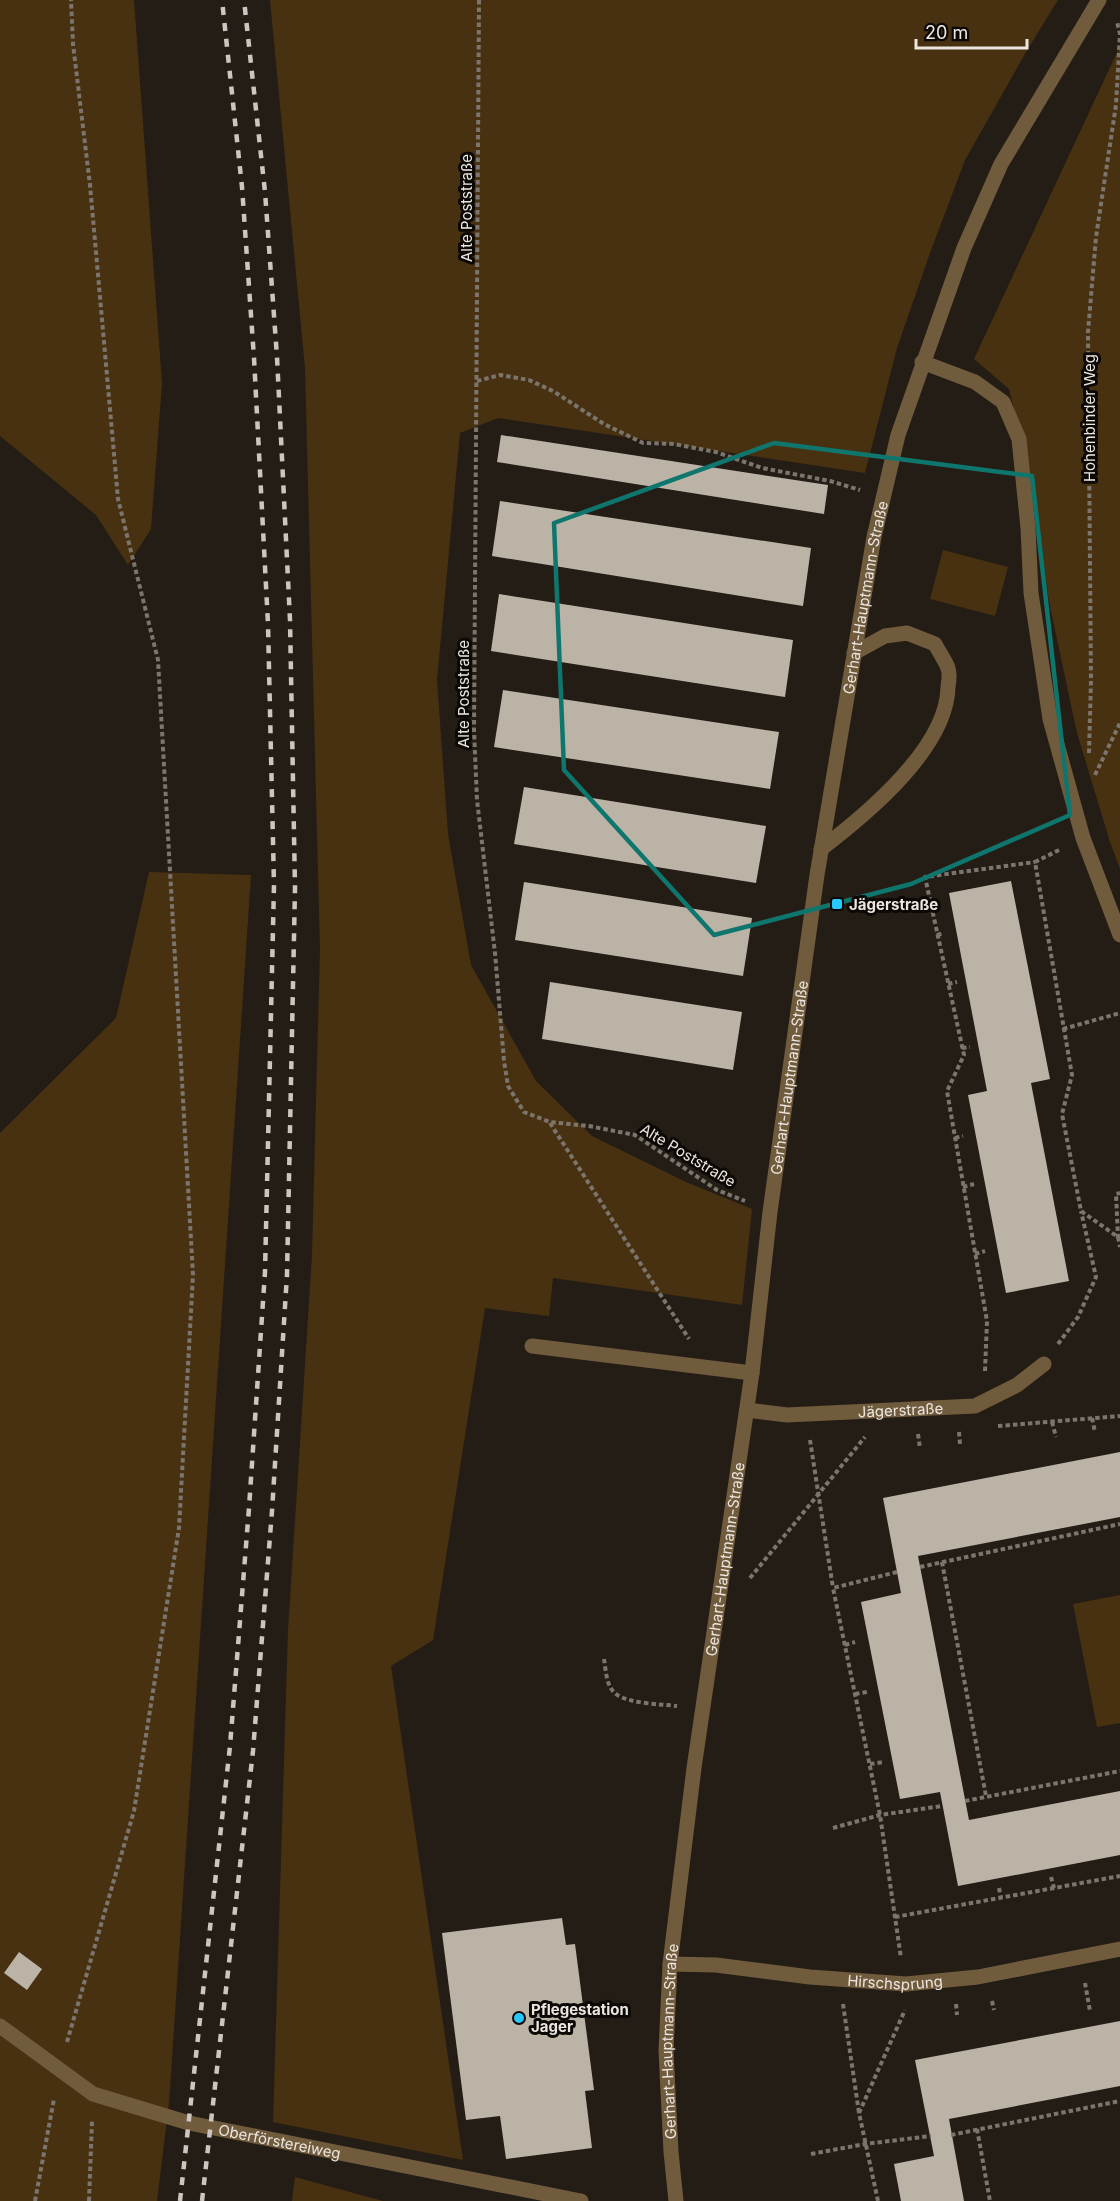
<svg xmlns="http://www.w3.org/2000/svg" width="1120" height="2201" font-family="Inter,sans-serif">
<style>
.green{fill:#483110}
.building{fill:#bcb3a7}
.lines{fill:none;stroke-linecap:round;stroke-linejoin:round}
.path{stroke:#7b756e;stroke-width:4;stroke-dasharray:4.5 3;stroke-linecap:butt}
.lane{stroke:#715b3d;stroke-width:15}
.street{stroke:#715b3d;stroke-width:15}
.rail{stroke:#cbc6bf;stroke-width:4.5;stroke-dasharray:8 8;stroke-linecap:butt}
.marked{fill:none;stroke:#0f766e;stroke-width:4.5;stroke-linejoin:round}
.poi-dot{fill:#27c8ff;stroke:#0b0805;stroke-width:2}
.labels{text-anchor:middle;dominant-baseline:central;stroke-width:6;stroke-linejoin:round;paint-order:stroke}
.street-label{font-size:15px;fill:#ebe6e0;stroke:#0b0805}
.poi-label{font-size:15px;font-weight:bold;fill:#ebe6e0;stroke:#0b0805;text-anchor:start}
</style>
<rect width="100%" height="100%" fill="#241d15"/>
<g class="green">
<polygon points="0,0 134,0 162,383 151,529 128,565 96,515 0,436"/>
<polygon points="270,0 1058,0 1026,52 965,160 930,253 897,348 865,473 498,418 460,433 437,680 448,834 471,965 536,1081 592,1136 686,1182 752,1209 742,1305 553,1278 549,1316 485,1308 433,1640 391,1666 463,2160 273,2122 288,1630 312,1255 320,949 305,368"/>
<polygon points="1120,46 1120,869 1110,842 1077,733 1049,602 1037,506 1009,389 974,359"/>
<polygon points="943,550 1008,567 995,616 930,599"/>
<polygon points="149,872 251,875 169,2103 157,2201 0,2201 0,1133 116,1018"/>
<polygon points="1120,1595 1120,1723 1097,1727 1073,1604"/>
<polygon points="295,2177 383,2201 292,2201"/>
</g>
<g class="building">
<polygon points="501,435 828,485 824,514 497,462"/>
<polygon points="500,501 811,548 803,606 492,556"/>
<polygon points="499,594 793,640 785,697 491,651"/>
<polygon points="503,690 779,732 770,789 494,747"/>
<polygon points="524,787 766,826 756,883 514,844"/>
<polygon points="1011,881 1050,1079 1031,1083 1069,1281 1006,1293 968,1095 987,1091 949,893"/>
<polygon points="524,882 752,918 743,976 515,940"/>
<polygon points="550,982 742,1012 733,1070 542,1039"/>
<polygon points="1120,1452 1120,1517 918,1556 969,1820 1120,1791 1120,1855 958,1886 940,1792 900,1799 861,1602 901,1593 883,1498"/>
<polygon points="562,1918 566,1945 575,1944 594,2090 585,2091 592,2148 506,2159 500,2116 466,2120 442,1933"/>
<polygon points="19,1952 42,1969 27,1990 4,1973"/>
<polygon points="1120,2021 1120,2086 949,2119 964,2201 901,2201 894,2164 934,2156 915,2060"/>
</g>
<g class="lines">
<g class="path">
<polyline points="479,0 474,730 477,800 495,953 504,1061 508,1086 524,1112 550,1122 589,1126 635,1135 717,1190 745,1201"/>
<polyline points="477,381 500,375 529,380 553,391 604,424 643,443 674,444 716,452 762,468 830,481 860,490"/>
<polyline points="1089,753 1091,680 1088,332 1096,237 1116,105 1120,34 1117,22"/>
<polyline points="1095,775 1120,723"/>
<polyline points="1059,850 1035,862 1072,1075 1062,1114 1081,1211 1118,1237 1120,1247"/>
<polyline points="937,935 944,933"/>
<polyline points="948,984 957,982"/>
<polyline points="1063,1029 1120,1013"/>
<polyline points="962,1048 970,1047"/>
<polyline points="550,1123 689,1339"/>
<polyline points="955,1138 963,1136"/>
<polyline points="963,1187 974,1184"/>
<polyline points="1119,1236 1118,1237 1116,1194 1120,1193"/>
<polyline points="975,1254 985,1251"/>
<polyline points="1058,1344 1078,1317 1096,1277 1081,1211"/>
<polyline points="985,1371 987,1321 947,1091 964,1055 925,877 1035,862"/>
<polyline points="1092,1418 1095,1432"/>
<polyline points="1052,1422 1056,1437"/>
<polyline points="998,1426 1120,1416"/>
<polyline points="959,1432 960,1444"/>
<polyline points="918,1434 920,1448"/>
<polyline points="810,1440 833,1588"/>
<polyline points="942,1562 986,1796"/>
<polyline points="920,1567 1120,1524"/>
<polyline points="897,1572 833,1588 880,1815 901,1958"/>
<polyline points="750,1578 865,1437"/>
<polyline points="845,1645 855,1642"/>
<path d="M604,1659C606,1670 606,1687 616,1694C629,1704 661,1704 677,1706"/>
<polyline points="855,1694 867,1692"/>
<polyline points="870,1764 884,1762"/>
<polyline points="965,1801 1120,1771"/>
<polyline points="833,1828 880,1815 942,1806"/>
<polyline points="1051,1877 1054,1888"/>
<polyline points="999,1888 1001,1898"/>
<polyline points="895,1917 1120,1876"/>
<polyline points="1085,1983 1090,2011"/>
<polyline points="992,2001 994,2010"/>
<polyline points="843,2004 859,2113"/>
<polyline points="956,2004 957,2015"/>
<polyline points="67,2042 134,1811 179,1528 193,1275 158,660 118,499 90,185 73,44 71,0"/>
<polyline points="977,2129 990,2201"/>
<polyline points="951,2135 1120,2101"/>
<polyline points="811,2154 865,2144 931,2136"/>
<polyline points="35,2201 54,2099"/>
<polyline points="89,2201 92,2121"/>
<polyline points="878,2201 859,2113 905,2010"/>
</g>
<g class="lane">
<path d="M821,849C867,814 947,748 948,687C949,681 950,674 948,668C945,660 939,652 935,644L907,633L885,636L854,653"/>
<polyline points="532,1346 752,1373"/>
<path id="s1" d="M747,1410L787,1415L975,1406L1017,1385L1044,1364"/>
<path id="s2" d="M670,1964L716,1965L810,1977L906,1984L978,1977L1120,1949"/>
</g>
<g class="street">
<polyline points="922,362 975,382 1003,402 1019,439 1028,528 1031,593 1050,719 1083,838 1120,935"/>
<path id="s3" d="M0,2026L93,2094L189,2123L581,2201"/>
<path id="s4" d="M676,2201L671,2152L666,2051L670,1964L694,1768L752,1373L770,1212L817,875L874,537L898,435L964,248L1001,164L1099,0"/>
</g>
<g class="rail">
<polyline points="180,2201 230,1746 249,1508 265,1272 274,885 268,624 254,358 242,187 222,0"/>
<polyline points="202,2201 253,1751 272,1511 287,1275 295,888 290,620 277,357 265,192 244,0"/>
</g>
</g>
<path class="marked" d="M774,443L1032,476L1070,815L911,884L714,935L564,770L554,523Z"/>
<g class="poi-dot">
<rect x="831" y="898" width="12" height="12" rx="3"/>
<circle cx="519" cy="2018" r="6"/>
</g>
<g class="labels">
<g class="street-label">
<text transform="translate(466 208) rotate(-90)">Alte Poststraße</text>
<text transform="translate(1089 418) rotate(-90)">Hohenbinder Weg</text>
<text stroke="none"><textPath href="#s4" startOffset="1618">Gerhart-Hauptmann-Straße</textPath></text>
<text transform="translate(463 694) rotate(-90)">Alte Poststraße</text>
<text stroke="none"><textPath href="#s4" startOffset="1132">Gerhart-Hauptmann-Straße</textPath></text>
<text transform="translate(688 1155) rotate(31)">Alte Poststraße</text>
<text stroke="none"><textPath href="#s1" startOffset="154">Jägerstraße</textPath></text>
<text stroke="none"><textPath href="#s4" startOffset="646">Gerhart-Hauptmann-Straße</textPath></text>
<text stroke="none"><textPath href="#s2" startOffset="226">Hirschsprung</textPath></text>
<text stroke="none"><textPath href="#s4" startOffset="160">Gerhart-Hauptmann-Straße</textPath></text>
<text stroke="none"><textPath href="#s3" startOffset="308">Oberförstereiweg</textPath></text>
</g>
<g class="poi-label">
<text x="849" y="904">Jägerstraße</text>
<text x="531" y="2009">Pflegestation<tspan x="531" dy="17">Jager</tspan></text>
</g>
</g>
<path d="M916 39v9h111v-9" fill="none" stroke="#ebe6e0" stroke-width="3"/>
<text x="925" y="39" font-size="18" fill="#ebe6e0" stroke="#0b0805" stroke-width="4.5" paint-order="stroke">20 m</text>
</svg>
